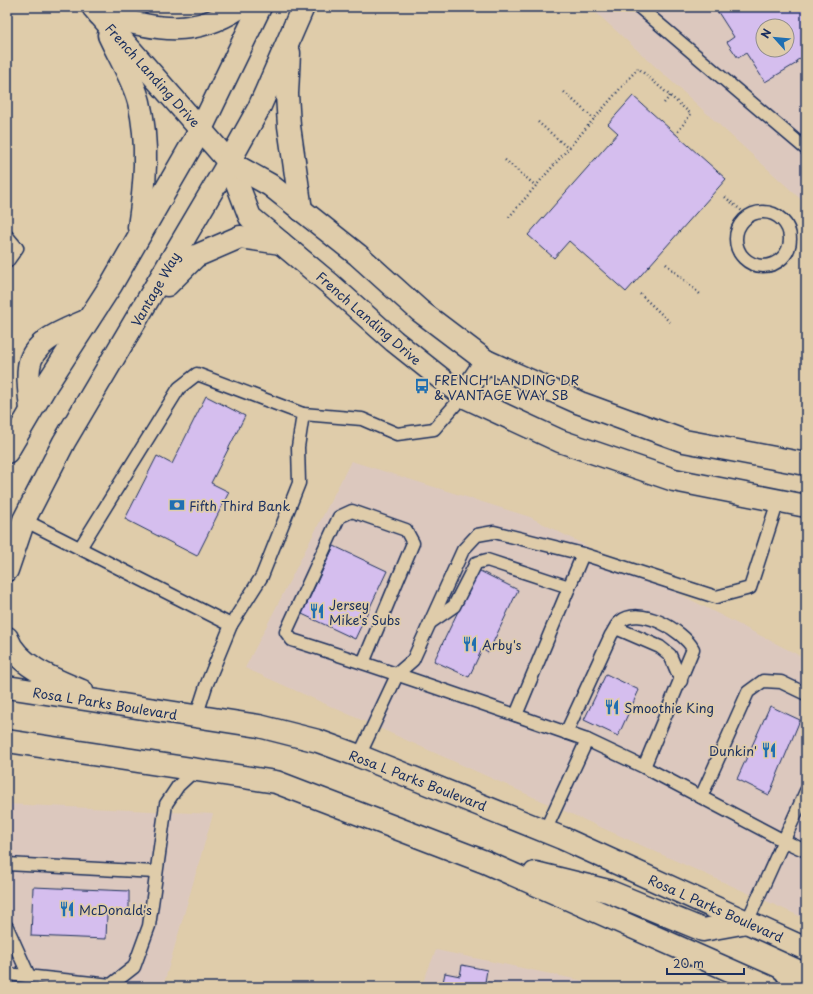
<svg xmlns="http://www.w3.org/2000/svg" width="813" height="994" font-family="'Playpen Sans',sans-serif">
<style>
.built{fill:#dcc8be;fill-rule:evenodd}
.building{fill:#d5beee;stroke:#1b2f5e;fill-rule:evenodd}
.lines{fill:none;stroke-linecap:round;stroke-linejoin:round}
.service-casing{stroke:#1b2f5e;stroke-width:15}
.tertiary-casing{stroke:#1b2f5e;stroke-width:25}
.primary-casing{stroke:#1b2f5e;stroke-width:25}
.path{stroke:#1b2f5e;stroke-width:2.5;stroke-dasharray:1 3;stroke-linecap:butt}
.service{stroke:#dfccaa;stroke-width:12}
.tertiary{stroke:#dfccaa;stroke-width:22}
.primary{stroke:#dfccaa;stroke-width:22}
.labels{text-anchor:middle;dominant-baseline:central;stroke-width:3.5;stroke-linejoin:round;paint-order:stroke}
.street-label{font-size:13px;fill:#1b2f5e;stroke:#dfccaa}
.poi-label{font-size:13px;fill:#1b2f5e;stroke:#dfccaa;text-anchor:start}
</style>
<rect width="100%" height="100%" fill="#dfccaa"/>
<filter id="ink" filterUnits="userSpaceOnUse"><feTurbulence type="fractalNoise" baseFrequency=".025" numOctaves="2"/><feDisplacementMap in="SourceGraphic" scale="8" xChannelSelector="R" yChannelSelector="G"/><feConvolveMatrix kernelMatrix="1 2 1 2 8 2 1 2 1" color-interpolation-filters="sRGB"/></filter>
<g filter="url(#ink)">
<g class="built">
<path d="M590,7H806V204ZM763,26H787V50H763Z"/>
<polygon points="351,461 530,517 806,659 806,919 245,668"/>
<polygon points="7,804 213,814 163,987 7,987"/>
<polygon points="436,950 613,987 421,987"/>
</g>
<g class="building">
<path d="M718,7H806V59L804,56L796,61L797,63L765,82L746,53L738,58L727,42L734,37L716,9ZM763,26H787V50H763Z"/>
<polygon points="633,96 726,179 626,292 569,241 554,258 528,235 618,133 608,124"/>
<polygon points="206,396 245,416 211,483 229,492 197,556 125,519 157,456 172,464"/>
<polygon points="334,546 387,571 355,639 302,614"/>
<polygon points="478,570 518,590 488,653 482,649 469,677 434,661"/>
<polygon points="606,674 639,690 618,736 584,720"/>
<polygon points="770,706 800,720 769,795 737,779"/>
<polygon points="33,887 129,891 129,915 107,914 106,939 31,936"/>
<polygon points="462,965 487,970 485,982 510,987 442,987 445,973 460,976"/>
</g>
<g class="lines">
<g class="service-casing">
<g id="service">
<polyline points="639,7 806,149"/>
<circle cx="763" cy="239" r="27"/>
<polyline points="7,236 17,248 7,262"/>
<polyline points="24,520 231,625 206,686 196,717"/>
<polyline points="80,548 179,388 197,374 303,414 362,419 397,434 434,429 463,396"/>
<polyline points="431,622 454,606 476,563 487,560 569,587"/>
<polyline points="231,625 262,576 299,483 298,447 303,414"/>
<polyline points="616,628 660,647 670,655 681,681"/>
<path d="M363,663L413,543L406,530L352,511L339,517L286,632L292,640C391,671 489,706 587,740L545,831"/>
<polyline points="516,715 583,554"/>
<path d="M566,733L611,635C614,631 616,624 620,622C639,605 683,630 693,649L644,767"/>
<polyline points="587,740 644,767 784,841 806,851"/>
<polyline points="359,756 398,673 413,660 463,550 477,535 494,532 583,554 716,597 750,588 778,501"/>
<polyline points="701,797 748,692 763,681 781,682 806,694"/>
<polyline points="7,864 155,872"/>
<polyline points="747,922 806,791"/>
<polyline points="7,927 29,976"/>
<polyline points="7,974 111,985 134,967 149,926 166,804 178,786 195,770"/>
</g>
</g>
<g class="tertiary-casing">
<g id="tertiary">
<polyline points="93,7 229,162 250,217 330,284 394,341 463,396 560,441 674,480 806,506"/>
<path d="M99,14C154,28 190,40 240,7"/>
<path d="M109,35C119,57 133,79 139,102C149,143 145,186 139,227"/>
<polyline points="289,53 287,94 289,126 301,210"/>
<polyline points="229,162 270,185 358,255 420,311 486,361 580,403 684,441 806,464"/>
<polyline points="167,285 196,256 240,237 281,243"/>
<polyline points="463,396 486,361"/>
<path d="M31,410C30,396 27,380 29,367C32,340 67,330 88,320"/>
<polyline points="7,452 47,384 111,285 201,129 260,7"/>
<polyline points="7,570 24,520 64,442 229,162 259,108 303,7"/>
</g>
</g>
<g class="primary-casing">
<g id="primary">
<path d="M7,638C17,666 56,680 82,691"/>
<polyline points="7,687 259,726 318,741 359,756 562,838 806,949"/>
<polyline points="7,741 276,782 485,862 768,987"/>
<polyline points="535,873 608,891 703,930 747,922"/>
</g>
</g>
<g class="path">
<polyline points="564,92 594,119"/>
<polyline points="664,103 670,96"/>
<polyline points="538,122 568,148"/>
<polyline points="505,160 536,186"/>
<polyline points="725,197 748,216"/>
<polyline points="509,217 638,68 691,114 676,134"/>
<polyline points="666,264 701,295"/>
<polyline points="640,294 670,322"/>
</g>
<use href="#service" class="service"/>
<use href="#tertiary" class="tertiary"/>
<use href="#primary" class="primary"/>
</g>
</g>
<defs>
<g id="bus-bare" transform="scale(1.2)"><path d="M-5-6H5V4H4V6H2V4H-2V6H-4V4H-5ZM-3.5-4V0h7V-4ZM-3.5 1.2v1.5H-2V1.2ZM2 1.2v1.5H3.5V1.2Z" fill="#1f6fb2" stroke="#dfccaa" stroke-width="2.5" paint-order="stroke"/></g>
<g id="bank-bare" transform="scale(1.2)"><path d="M-6-4H6V4H-6ZM0-2.3a2.3 2.3 0 1 0 0 4.6a2.3 2.3 0 1 0 0-4.6Z" fill="#1f6fb2" stroke="#dfccaa" stroke-width="2.5" paint-order="stroke"/></g>
<g id="restaurant-bare" transform="scale(1.2)"><path d="M-5-6h1v4h1v-4h1v4h1v-4h1v5L-1.5 .5V6h-2V.5L-5-1ZM5-6V6H3V1.5H1.5Q1.5-4 5-6Z" fill="#1f6fb2" stroke="#dfccaa" stroke-width="2.5" paint-order="stroke"/></g>
</defs>
<g fill-rule="evenodd">
<use href="#bus-bare" x="422" y="386"/>
<use href="#bank-bare" x="177" y="505"/>
<use href="#restaurant-bare" x="317" y="611"/>
<use href="#restaurant-bare" x="470" y="644"/>
<use href="#restaurant-bare" x="612" y="707"/>
<use href="#restaurant-bare" x="769" y="750"/>
<use href="#restaurant-bare" x="67" y="909"/>
</g>
<g class="labels">
<g class="street-label">
<text transform="translate(153 75) rotate(48)">French Landing Drive</text>
<text transform="translate(155 289) rotate(-60)">Vantage Way</text>
<text transform="translate(369 318) rotate(41)">French Landing Drive</text>
<text transform="translate(105 703) rotate(9)">Rosa L Parks Boulevard</text>
<text transform="translate(418 780) rotate(21)">Rosa L Parks Boulevard</text>
<text transform="translate(716 908) rotate(24)">Rosa L Parks Boulevard</text>
</g>
<g class="poi-label">
<text x="434" y="379">FRENCH LANDING DR<tspan x="434" dy="15">&amp; VANTAGE WAY SB</tspan></text>
<text x="189" y="505">Fifth Third Bank</text>
<text x="329" y="604">Jersey<tspan x="329" dy="15">Mike's Subs</tspan></text>
<text x="482" y="644">Arby's</text>
<text x="624" y="707">Smoothie King</text>
<text x="757" y="750" text-anchor="end">Dunkin'</text>
<text x="79" y="909">McDonald's</text>
</g>
</g>
<rect width="813" height="994" fill="none" stroke="#dfccaa" stroke-width="24"/>
<rect x="12" y="12" width="789" height="970" fill="none" stroke="#1b2f5e" stroke-width="1.5" filter="url(#ink)"/>
<g transform="translate(775 38) rotate(297)"><circle r="19" fill="#dfccaa" stroke="#918d8c"/>
<path d="M0-3L7 15L0 10L-7 15Z" fill="#1f6fb2"/>
<text y="-6" font-size="11" font-weight="bold" text-anchor="middle" fill="#1b2f5e">N</text>
</g>
<path d="M667 968v6h77v-6" fill="none" stroke="#1b2f5e" stroke-width="2"/>
<text x="673" y="968" font-size="12" fill="#1b2f5e" stroke="#dfccaa" stroke-width="3" paint-order="stroke">20 m</text>
</svg>
